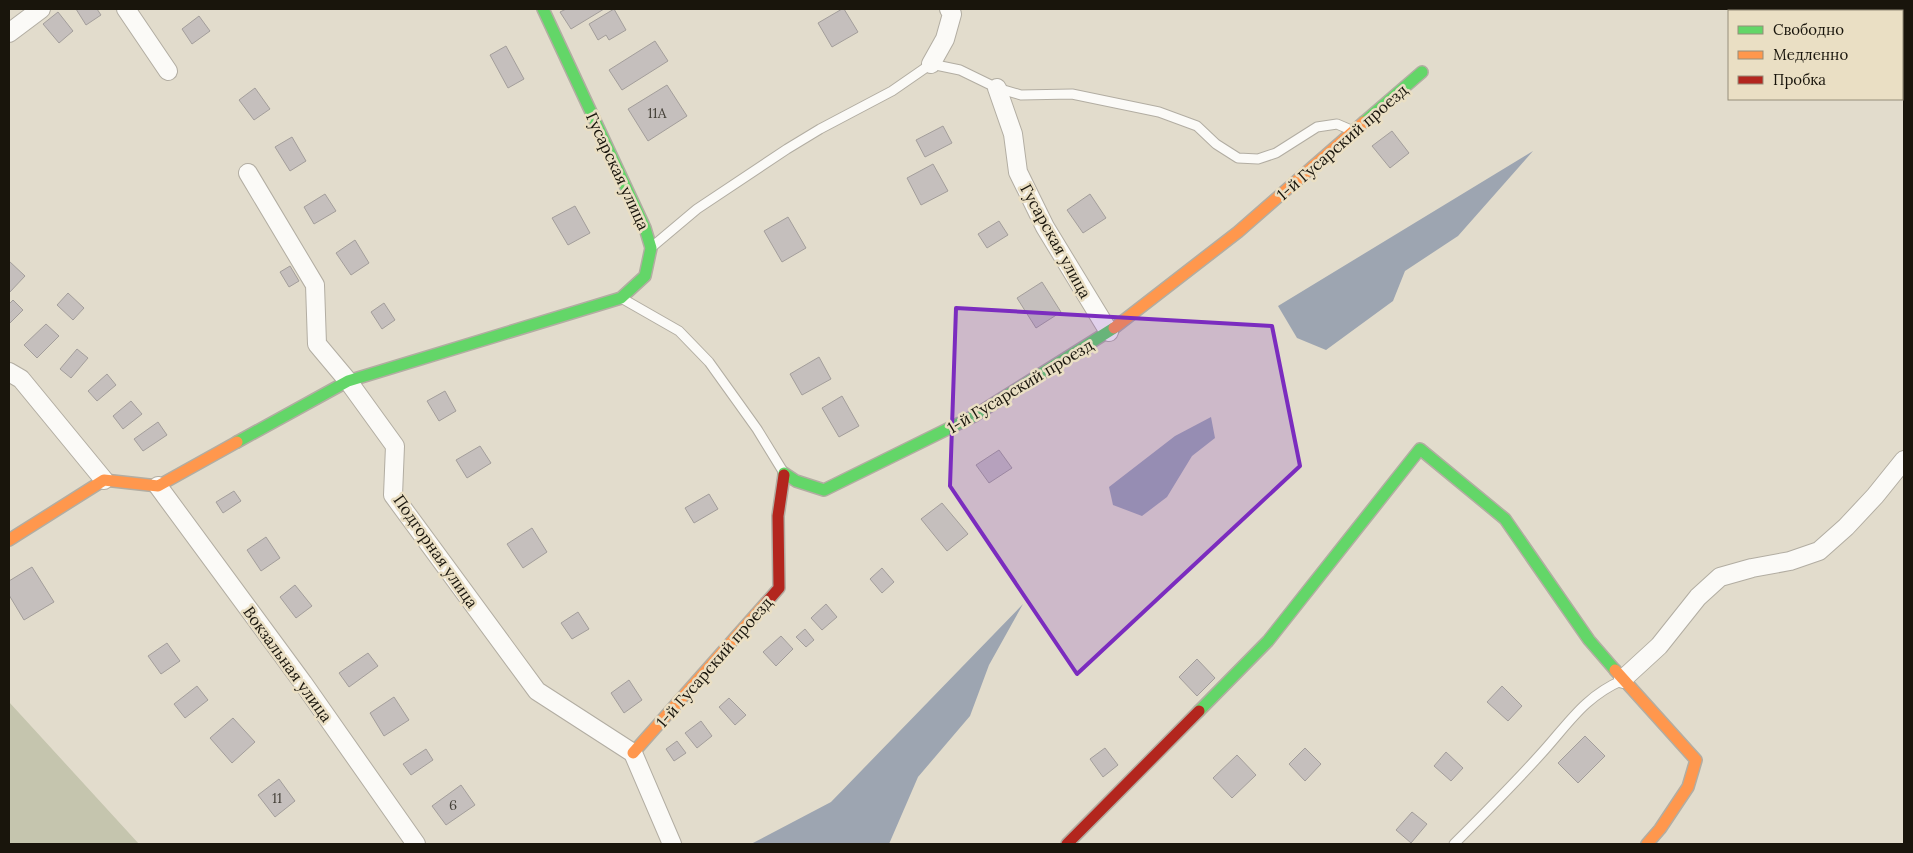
<svg xmlns="http://www.w3.org/2000/svg" width="1913" height="853" font-family="Lora,serif">
<style>
.forest{fill:#c5c5ae}
.water{fill:#9da5b1}
.building{fill:#c5bfbd;stroke:#a39e9b}
.lines{fill:none;stroke-linecap:round;stroke-linejoin:round}
.lane-casing{stroke:#b2ada2;stroke-width:11}
.street-casing{stroke:#b2ada2;stroke-width:20}
.fast-casing{stroke:#b2ada2;stroke-width:14}
.slow-casing{stroke:#b2ada2;stroke-width:14}
.jam-casing{stroke:#b2ada2;stroke-width:14}
.lane{stroke:#fbfaf7;stroke-width:9}
.street{stroke:#fbfaf7;stroke-width:18}
.fast{stroke:#63d668;stroke-width:11}
.slow{stroke:#ff974d;stroke-width:11}
.jam{stroke:#b3261e;stroke-width:11}
.marked{fill:#7b2cbf;fill-opacity:0.2;stroke:#7b2cbf;stroke-width:4;stroke-linejoin:round}
.labels{text-anchor:middle;dominant-baseline:central;stroke-width:5;stroke-linejoin:round;paint-order:stroke}
.number-label{font-size:14px;fill:#444038}
.street-label{font-size:16px;fill:#19150c;stroke:#eadfc4}
</style>
<rect width="100%" height="100%" fill="#e2dccc"/>
<polygon class="forest" points="9,702 139,844 140,844 9,844"/>
<g class="water">
<polygon points="1533,151 1458,236 1405,271 1393,301 1326,350 1297,338 1278,306"/>
<polygon points="1211,417 1215,438 1192,456 1167,497 1142,516 1113,505 1109,487 1175,436"/>
<polygon points="1023,604 989,665 970,716 918,777 889,844 751,844 831,802"/>
</g>
<g class="building">
<polygon points="76,9 97,9 101,15 86,25"/>
<polygon points="566,9 604,9 571,29 560,12"/>
<polygon points="614,9 626,30 609,40 606,35 598,40 589,24"/>
<polygon points="842,9 844,9 858,32 832,47 818,23"/>
<polygon points="58,12 73,31 59,43 43,24"/>
<polygon points="199,16 210,31 192,44 182,29"/>
<polygon points="655,41 668,61 622,90 609,70"/>
<polygon points="506,46 524,79 508,88 490,55"/>
<polygon points="667,85 687,116 648,141 628,109"/>
<polygon points="255,88 270,109 254,120 239,100"/>
<polygon points="943,126 952,143 925,157 916,140"/>
<polygon points="1392,131 1409,153 1390,168 1372,146"/>
<polygon points="292,137 306,161 290,171 275,147"/>
<polygon points="933,164 948,191 921,205 907,178"/>
<polygon points="325,194 336,211 314,224 304,207"/>
<polygon points="1090,194 1106,218 1083,233 1067,210"/>
<polygon points="575,206 590,233 568,245 552,218"/>
<polygon points="788,217 806,248 782,262 764,231"/>
<polygon points="999,221 1008,235 987,248 978,234"/>
<polygon points="355,240 369,263 351,275 336,253"/>
<polygon points="9,261 25,276 9,293"/>
<polygon points="290,266 299,281 289,287 280,272"/>
<polygon points="1042,282 1061,312 1036,328 1017,298"/>
<polygon points="68,293 84,308 73,320 57,305"/>
<polygon points="13,300 23,310 9,324 9,304"/>
<polygon points="384,303 395,320 382,329 371,312"/>
<polygon points="46,324 59,336 37,358 24,345"/>
<polygon points="77,349 88,358 71,378 60,369"/>
<polygon points="819,357 831,379 802,395 790,374"/>
<polygon points="107,374 116,385 97,401 88,391"/>
<polygon points="445,391 456,411 439,421 427,401"/>
<polygon points="842,396 859,426 839,437 822,408"/>
<polygon points="131,401 142,414 123,429 113,416"/>
<polygon points="158,422 167,435 143,451 134,439"/>
<polygon points="480,446 491,463 467,478 456,460"/>
<polygon points="999,450 1012,468 989,483 976,465"/>
<polygon points="234,491 241,501 223,513 216,502"/>
<polygon points="709,494 718,509 694,523 685,508"/>
<polygon points="942,503 968,534 947,551 921,519"/>
<polygon points="532,528 547,552 523,568 507,544"/>
<polygon points="266,537 280,558 261,571 247,550"/>
<polygon points="32,567 54,602 24,620 9,595 9,581"/>
<polygon points="882,568 894,582 882,593 870,579"/>
<polygon points="295,585 312,606 296,618 280,597"/>
<polygon points="826,604 837,617 822,630 811,618"/>
<polygon points="578,612 589,629 572,639 561,623"/>
<polygon points="805,629 814,640 806,647 796,637"/>
<polygon points="781,636 793,649 776,666 763,652"/>
<polygon points="167,643 180,661 161,674 148,656"/>
<polygon points="368,653 378,666 349,687 339,673"/>
<polygon points="1197,659 1215,678 1197,696 1179,677"/>
<polygon points="629,680 642,700 624,713 611,693"/>
<polygon points="197,686 208,700 185,718 174,704"/>
<polygon points="1502,686 1522,706 1508,721 1487,702"/>
<polygon points="394,697 409,720 384,736 370,713"/>
<polygon points="729,698 746,715 735,725 719,707"/>
<polygon points="233,718 255,742 232,763 210,738"/>
<polygon points="701,721 712,736 697,748 685,733"/>
<polygon points="1585,736 1605,756 1578,783 1558,763"/>
<polygon points="677,741 686,753 674,761 666,749"/>
<polygon points="1105,748 1118,765 1103,777 1090,759"/>
<polygon points="1305,748 1321,764 1305,781 1289,764"/>
<polygon points="426,749 433,760 411,775 403,764"/>
<polygon points="1446,752 1463,768 1451,781 1434,766"/>
<polygon points="1237,755 1256,775 1232,798 1213,778"/>
<polygon points="279,779 295,801 275,817 258,795"/>
<polygon points="461,785 475,805 446,825 432,806"/>
<polygon points="1412,812 1427,824 1411,843 1396,830"/>
</g>
<g class="lines">
<g class="lane-casing">
<g id="lane">
<polyline points="653,246 697,209 787,149 820,129 892,91 931,64 960,70 997,88 1021,95 1072,94 1159,112 1197,126 1216,144 1238,158 1258,159 1276,153 1317,127 1337,124 1351,130"/>
<polyline points="623,299 679,331 709,362 757,429 784,473"/>
<path d="M1454,844C1483,815 1512,786 1539,756C1567,726 1583,697 1623,680"/>
</g>
</g>
<g class="street-casing">
<g id="street">
<polyline points="126,9 168,71"/>
<polyline points="9,33 41,9"/>
<polyline points="931,64 945,39 952,14 949,9"/>
<polyline points="997,88 1013,134 1018,172 1045,227 1109,332"/>
<polyline points="248,173 315,285 317,344 348,381 395,446 393,495 537,691 633,753 672,844"/>
<polyline points="9,372 21,379 104,480"/>
<polyline points="158,486 303,683 416,844"/>
<polyline points="1623,679 1659,646 1698,597 1720,577 1752,568 1790,561 1819,551 1846,527 1875,496 1904,460"/>
</g>
</g>
<g class="fast-casing">
<g id="fast">
<polyline points="1364,122 1422,72"/>
<polyline points="237,442 348,381 621,298 645,276 651,248 645,228 543,9"/>
<polyline points="784,475 784,473 796,481 824,490 974,416 1114,328"/>
<polyline points="1199,711 1268,641 1420,449 1505,519 1589,640 1615,670"/>
</g>
</g>
<g class="slow-casing">
<g id="slow">
<polyline points="1114,328 1238,232 1364,122"/>
<polyline points="9,540 104,480 158,486 237,442"/>
<polyline points="1615,670 1696,760 1688,787 1660,829 1647,844"/>
<polyline points="633,753 766,603"/>
</g>
</g>
<g class="jam-casing">
<g id="jam">
<polyline points="766,603 779,588 778,516 784,475"/>
<polyline points="1067,844 1199,711"/>
</g>
</g>
<use href="#lane" class="lane"/>
<use href="#street" class="street"/>
<use href="#fast" class="fast"/>
<use href="#slow" class="slow"/>
<use href="#jam" class="jam"/>
</g>
<path class="marked" d="M956,308L1272,326L1300,466L1077,674L950,486Z"/>
<g class="labels">
<g class="number-label">
<text x="657" y="113">11А</text>
<text x="277" y="798">11</text>
<text x="453" y="805">6</text>
</g>
<g class="street-label">
<text transform="translate(1342 142) rotate(-41)">1-й Гусарский проезд</text>
<text transform="translate(618 171) rotate(65)">Гусарская улица</text>
<text transform="translate(1056 241) rotate(61)">Гусарская улица</text>
<text transform="translate(1020 386) rotate(-31)">1-й Гусарский проезд</text>
<text transform="translate(436 551) rotate(55)">Подгорная улица</text>
<text transform="translate(714 662) rotate(-49)">1-й Гусарский проезд</text>
<text transform="translate(288 664) rotate(54)">Вокзальная улица</text>
</g>
</g>
<rect width="1913" height="853" fill="none" stroke="#19150c" stroke-width="20"/>
<rect x="1728" y="10" width="175" height="90" fill="#eadfc4" stroke="#968e7a"/>
<rect x="1738" y="26" width="25" height="8" fill="#63d668" stroke="#968e7a"/>
<text x="1773" y="35" font-size="15" fill="#19150c">Свободно</text>
<rect x="1738" y="51" width="25" height="8" fill="#ff974d" stroke="#968e7a"/>
<text x="1773" y="60" font-size="15" fill="#19150c">Медленно</text>
<rect x="1738" y="76" width="25" height="8" fill="#b3261e" stroke="#968e7a"/>
<text x="1773" y="85" font-size="15" fill="#19150c">Пробка</text>
</svg>
